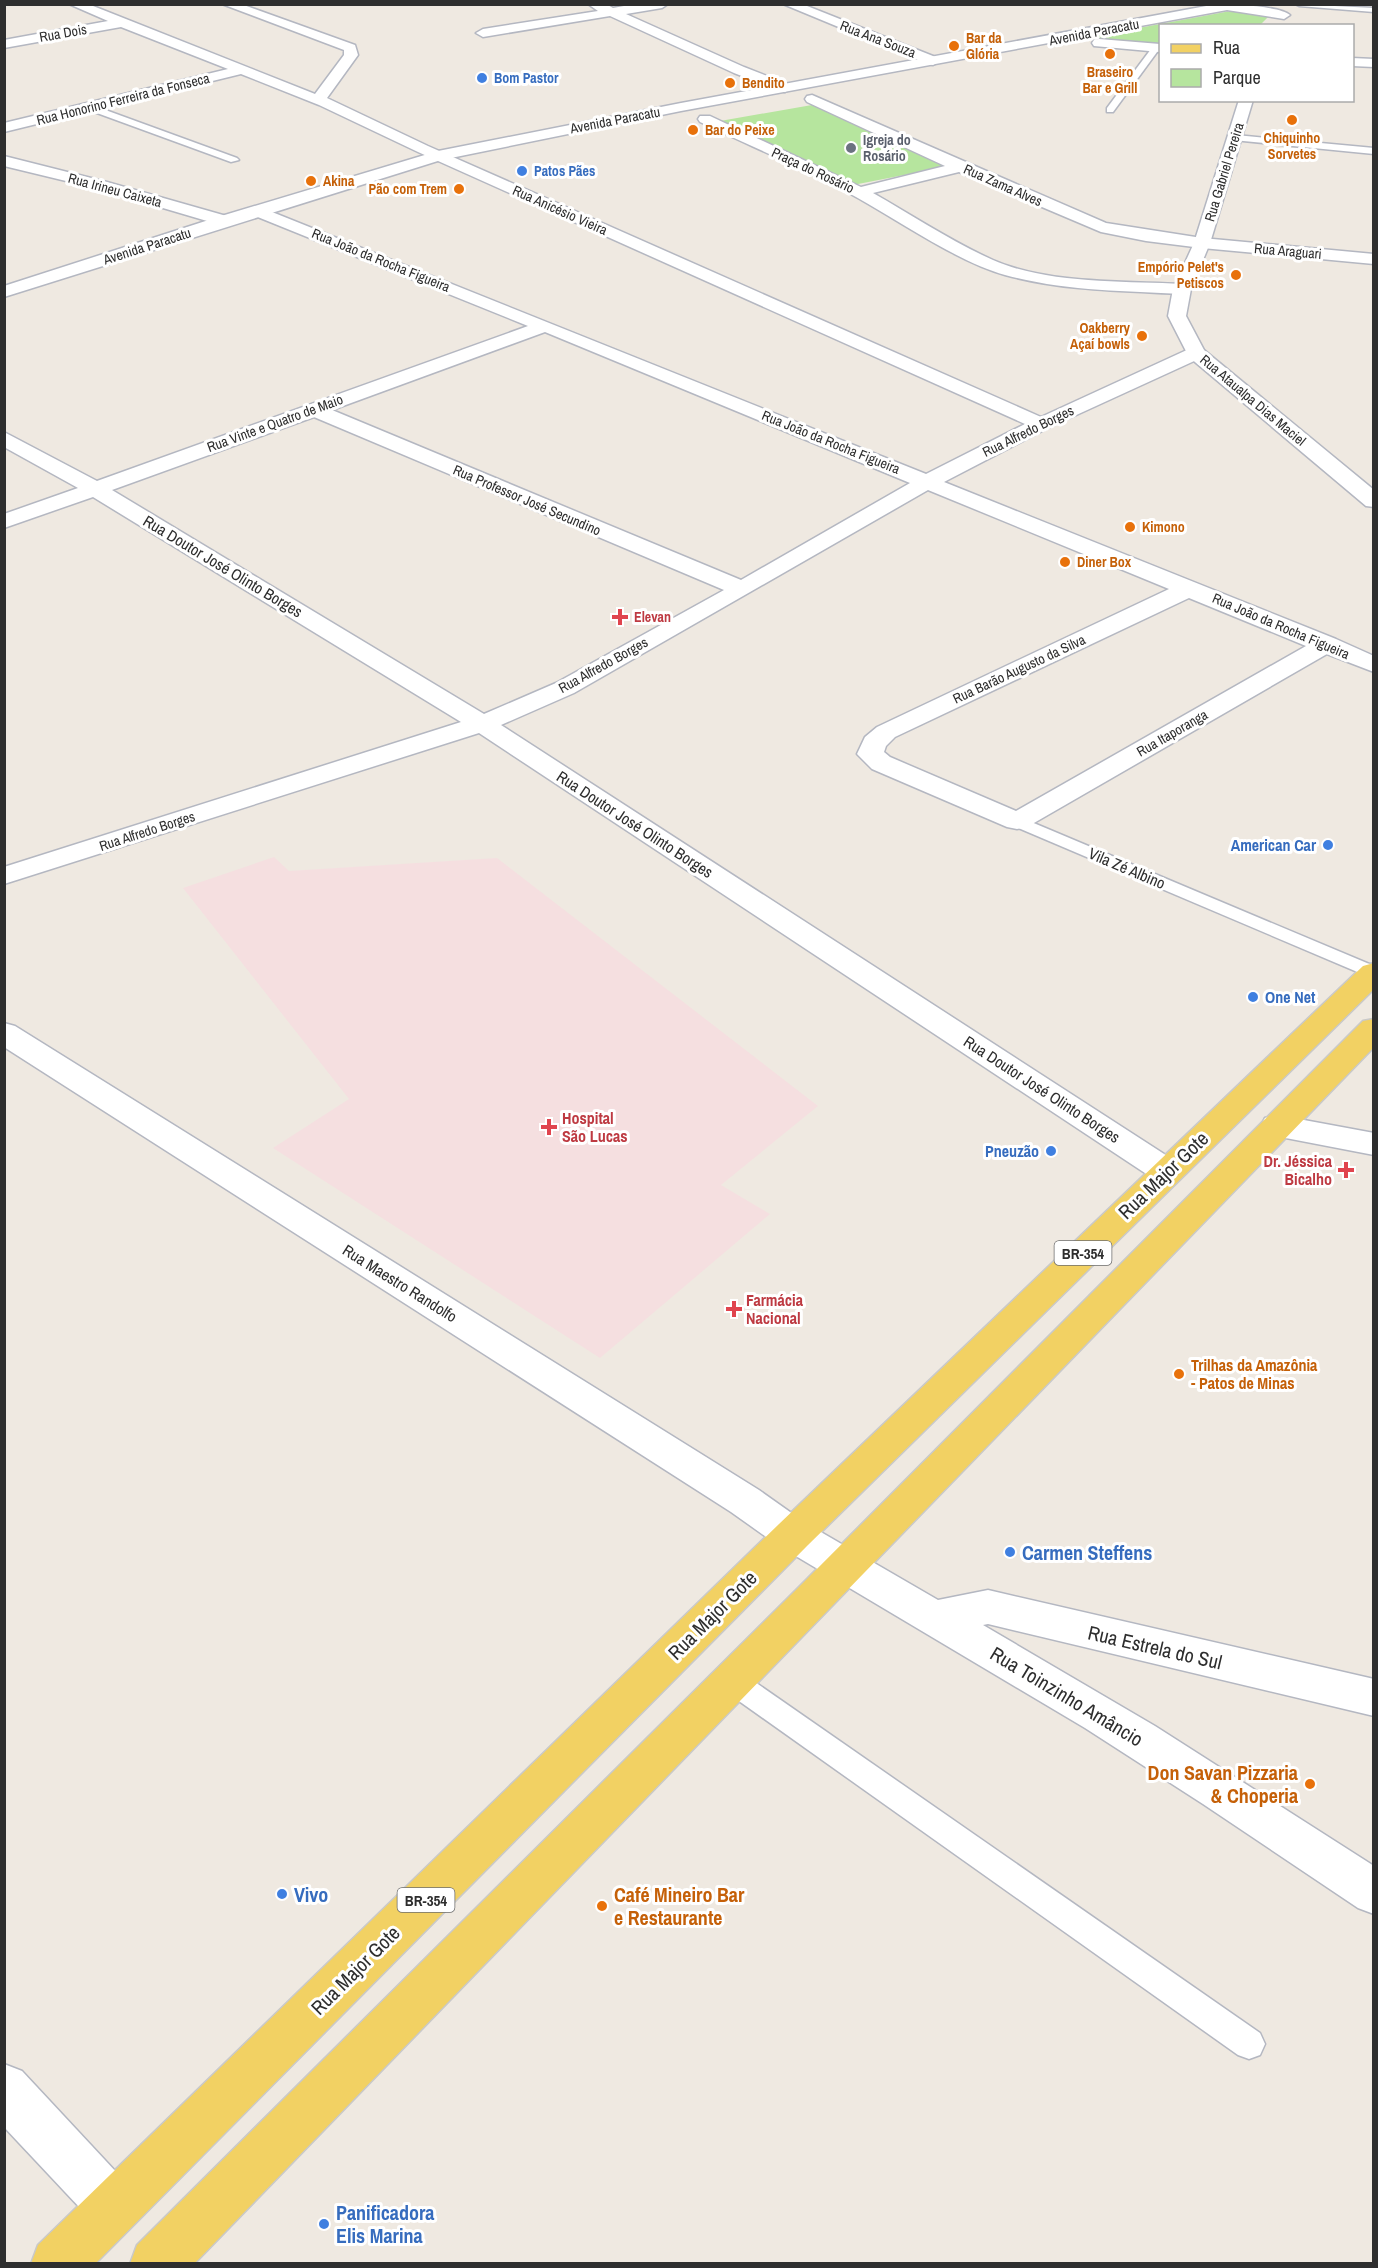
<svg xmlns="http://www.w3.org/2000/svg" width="1378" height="2268" font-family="'Archivo Narrow',sans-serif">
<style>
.medical{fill:#f5dfe0}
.green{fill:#b6e59e}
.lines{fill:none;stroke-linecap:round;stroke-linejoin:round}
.service-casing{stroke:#b4b7c1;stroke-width:3}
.minor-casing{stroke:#b4b7c1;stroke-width:3}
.tertiary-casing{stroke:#b4b7c1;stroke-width:3}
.primary-casing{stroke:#c9c9c9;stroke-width:3}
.service{fill:#fff;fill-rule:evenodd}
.minor{fill:#fff;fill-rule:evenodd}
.tertiary{fill:#fff;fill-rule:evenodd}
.primary{fill:#f2d163;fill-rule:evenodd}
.food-dot{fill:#e8710a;stroke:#fff;stroke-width:2}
.shop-dot{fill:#3f7fe0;stroke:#fff;stroke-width:2}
.worship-dot{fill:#6b7280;stroke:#fff;stroke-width:2}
.health-dot{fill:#e0444e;stroke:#fff;stroke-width:2}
.labels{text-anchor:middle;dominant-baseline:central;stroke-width:6;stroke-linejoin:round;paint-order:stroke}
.far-street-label{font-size:14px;fill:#2e2e2e;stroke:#fff}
.far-food-label{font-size:14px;font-weight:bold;fill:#c56008;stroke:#fff;text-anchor:start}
.far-shop-label{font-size:14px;font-weight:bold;fill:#366cbe;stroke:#fff;text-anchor:start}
.far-worship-label{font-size:14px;font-weight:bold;fill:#5b616d;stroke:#fff;text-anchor:start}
.far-health-label{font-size:14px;font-weight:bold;fill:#be3a42;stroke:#fff;text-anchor:start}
.shield{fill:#fff;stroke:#6d6d6d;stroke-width:1.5}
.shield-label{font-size:15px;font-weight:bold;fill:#2e2e2e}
.street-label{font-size:16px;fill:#2e2e2e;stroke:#fff}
.shop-label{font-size:16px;font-weight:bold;fill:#366cbe;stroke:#fff;text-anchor:end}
.health-label{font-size:16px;font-weight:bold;fill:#be3a42;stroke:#fff;text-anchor:start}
.food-label{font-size:16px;font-weight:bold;fill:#c56008;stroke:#fff;text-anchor:start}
.near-street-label{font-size:20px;fill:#2e2e2e;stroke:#fff}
.near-shop-label{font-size:20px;font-weight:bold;fill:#366cbe;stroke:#fff;text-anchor:start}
.near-food-label{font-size:20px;font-weight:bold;fill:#c56008;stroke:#fff;text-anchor:end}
</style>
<rect width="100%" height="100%" fill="#efe9e1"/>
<polygon class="medical" points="274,857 289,871 497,858 818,1106 721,1185 770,1214 600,1358 273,1148 349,1099 183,888"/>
<g class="green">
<polygon points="1236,10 1270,15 1260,25 1160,26 1160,45 1079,39"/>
<polygon points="812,105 950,166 853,185 720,121"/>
</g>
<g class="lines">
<g class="service-casing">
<g id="service">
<polygon points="1295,4 1374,8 1374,12 1299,6"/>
<polygon points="1154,45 1160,45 1160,48 1113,112 1107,112 1107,108"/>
<polygon points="89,104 237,158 239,160 231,162 86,109 84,107"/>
<polygon points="1236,135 1374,148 1374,154 1233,140 1233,136"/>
<polygon points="1017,816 1374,966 1374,979 1011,825 1008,821 1011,817"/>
<polygon points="732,1669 742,1673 1260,2033 1265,2044 1260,2055 1249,2059 1238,2055 722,1689 718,1681 722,1673"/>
</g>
</g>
<g class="minor-casing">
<g id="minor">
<path d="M69,4H88L315,94L344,55V50L222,4H241L355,45L358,55L327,98L428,146L1041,417L1189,349H1203L1205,353L1203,357L1048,428L944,482L1336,639L1374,656V672L1327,654L1027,827L1017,829L1007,827L872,769L857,754L865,737L877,727L1169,589L928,490L574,693L501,725L1178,1163L1183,1171L1178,1179L1166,1182L1154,1179L479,733L4,884V867L461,722L93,497L4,528V514L78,488L4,447V432L97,481L528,326L250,214L248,211L250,208H262L926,474L1025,424L418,152L319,105L241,74L4,132V123L228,69L121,27L4,48V40L108,21ZM545,332L910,483L741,580L332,410ZM314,417L724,590L556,683L484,714L112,490ZM1189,598L1306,646L1016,811L890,757L884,752L886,746L895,737Z"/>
<polygon points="588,4 606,4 613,8 635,4 668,4 662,8 626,14 744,67 790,85 792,88 785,92 780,91 734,73 610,16 483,37 476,33 483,29 598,11"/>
<polygon points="783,4 802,4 938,58 940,61 933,65 928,64"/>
<polygon points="1352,58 1374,59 1374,67 1352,66"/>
<path d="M812,95L1106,223L1202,238L1374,254V264L1202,248L1146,241L1101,232L959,172L873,193C912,215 952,242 993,260C1047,284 1123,281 1182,284L1188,285L1191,289L1188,293L1182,294C1123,291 1063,291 1005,275C958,262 901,222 856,197C806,169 752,147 700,122L698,119L700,116H710L861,187L945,166L807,102L805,99L807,96Z"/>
<polygon points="4,156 107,182 230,217 232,221 224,226 95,188 4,166"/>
<polygon points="1277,1115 1374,1133 1374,1155 1265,1134 1261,1126 1265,1118"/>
<polygon points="793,1519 807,1524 938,1600 988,1590 1374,1679 1374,1716 988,1624 983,1625 1155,1726 1374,1866 1374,1914 1358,1908 1203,1804 1085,1728 779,1546 773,1535 779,1524"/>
<polygon points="4,2064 22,2071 132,2189 140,2207 132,2225 114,2233 96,2225 4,2127"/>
</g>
</g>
<g class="tertiary-casing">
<g id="tertiary">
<path d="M1217,4C1232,4 1280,6 1290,15L1284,19L1227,10L681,111L441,160L4,297V286L218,217L438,151L681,103Z"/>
<polygon points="1099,39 1160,44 1160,52 1094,46 1092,43 1094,40"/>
<polygon points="1239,100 1253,100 1210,243 1191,289 1186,316 1204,350 1374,490 1374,507 1366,506 1189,357 1168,316 1173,289 1194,243"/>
<polygon points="4,1023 15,1026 759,1490 807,1524 813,1535 807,1546 793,1551 779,1546 731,1512 4,1047"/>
</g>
</g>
<g class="primary-casing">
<g id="primary">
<polygon points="1374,963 1374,989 807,1546 95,2264 31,2264 38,2245 779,1524 1363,966"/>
<polygon points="1374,1019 1374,1047 194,2264 130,2264 137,2245 796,1590 1363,1021"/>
</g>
</g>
<use href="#service" class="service"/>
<use href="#minor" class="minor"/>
<use href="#tertiary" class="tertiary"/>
<use href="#primary" class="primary"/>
</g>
<g class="food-dot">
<circle cx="954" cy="46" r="6"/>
<circle cx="1110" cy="54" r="6"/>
<circle cx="730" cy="83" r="6"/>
<circle cx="1292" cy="120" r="6"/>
<circle cx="693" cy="130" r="6"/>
<circle cx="311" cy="181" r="6"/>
<circle cx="459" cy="189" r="6"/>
<circle cx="1236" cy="275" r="6"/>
<circle cx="1142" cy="336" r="6"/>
<circle cx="1130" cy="527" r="6"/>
<circle cx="1065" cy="562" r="6"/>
<circle cx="1179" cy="1374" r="6"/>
<circle cx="1310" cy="1784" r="6"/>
<circle cx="602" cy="1906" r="6"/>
</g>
<g class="shop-dot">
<circle cx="482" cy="78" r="6"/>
<circle cx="522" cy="171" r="6"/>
<circle cx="1328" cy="845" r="6"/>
<circle cx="1253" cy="997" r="6"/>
<circle cx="1051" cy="1151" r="6"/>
<circle cx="1010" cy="1552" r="6"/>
<circle cx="282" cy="1894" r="6"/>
<circle cx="324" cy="2224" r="6"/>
</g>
<circle class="worship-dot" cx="851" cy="148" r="6"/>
<g class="health-dot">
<path d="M617 608h6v6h6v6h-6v6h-6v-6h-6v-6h6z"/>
<path d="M546 1118h6v6h6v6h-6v6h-6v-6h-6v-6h6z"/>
<path d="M1343 1161h6v6h6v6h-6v6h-6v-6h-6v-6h6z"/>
<path d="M731 1300h6v6h6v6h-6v6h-6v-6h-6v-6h6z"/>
</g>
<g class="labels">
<g class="far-street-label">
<text transform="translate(1094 32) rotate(-11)">Avenida Paracatu</text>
<text transform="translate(63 33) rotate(-10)">Rua Dois</text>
<text transform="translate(878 39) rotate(21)">Rua Ana Souza</text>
<text transform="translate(123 99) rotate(-14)">Rua Honorino Ferreira da Fonseca</text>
<text transform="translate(615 120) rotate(-11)">Avenida Paracatu</text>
<text transform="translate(813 170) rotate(25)">Praça do Rosário</text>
<text transform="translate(1224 172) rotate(-73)">Rua Gabriel Pereira</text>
<text transform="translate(1003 185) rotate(24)">Rua Zama Alves</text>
<text transform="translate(115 190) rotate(15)">Rua Irineu Caixeta</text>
<text transform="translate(560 210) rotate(24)">Rua Anicésio Vieira</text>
<text transform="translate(147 246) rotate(-18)">Avenida Paracatu</text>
<text transform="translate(1288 251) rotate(5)">Rua Araguari</text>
<text transform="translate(381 260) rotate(22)">Rua João da Rocha Figueira</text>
<text transform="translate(1253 400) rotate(40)">Rua Ataualpa Dias Maciel</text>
<text transform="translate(275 423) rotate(-20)">Rua Vinte e Quatro de Maio</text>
<text transform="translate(1028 431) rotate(-26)">Rua Alfredo Borges</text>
<text transform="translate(831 442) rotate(22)">Rua João da Rocha Figueira</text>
<text transform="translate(527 500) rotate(23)">Rua Professor José Secundino</text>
<text transform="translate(1281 626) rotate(23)">Rua João da Rocha Figueira</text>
<text transform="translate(603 665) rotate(-29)">Rua Alfredo Borges</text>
<text transform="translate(1019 669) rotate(-25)">Rua Barão Augusto da Silva</text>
<text transform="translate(1172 733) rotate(-30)">Rua Itaporanga</text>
<text transform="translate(147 831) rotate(-18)">Rua Alfredo Borges</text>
</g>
<g class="far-food-label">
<text x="966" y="38">Bar da<tspan x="966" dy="16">Glória</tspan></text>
<text x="1110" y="72" text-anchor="middle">Braseiro<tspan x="1110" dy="16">Bar e Grill</tspan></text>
<text x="742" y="83">Bendito</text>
<text x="705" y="130">Bar do Peixe</text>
<text x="1292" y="138" text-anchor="middle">Chiquinho<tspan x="1292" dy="16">Sorvetes</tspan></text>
<text x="323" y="181">Akina</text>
<text x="447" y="189" text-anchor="end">Pão com Trem</text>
<text x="1224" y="267" text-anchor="end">Empório Pelet's<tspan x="1224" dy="16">Petiscos</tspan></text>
<text x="1130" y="328" text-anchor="end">Oakberry<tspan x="1130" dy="16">Açaí bowls</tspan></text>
<text x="1142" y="527">Kimono</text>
<text x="1077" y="562">Diner Box</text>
</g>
<g class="far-shop-label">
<text x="494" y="78">Bom Pastor</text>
<text x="534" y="171">Patos Pães</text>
</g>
<g class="far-worship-label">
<text x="863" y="140">Igreja do<tspan x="863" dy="16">Rosário</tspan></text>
</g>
<g class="far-health-label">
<text x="634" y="617">Elevan</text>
</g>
<g class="shield">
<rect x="1054.5" y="1241" width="57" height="24" rx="4.5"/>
<rect x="397.5" y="1888" width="57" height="24" rx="4.5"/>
</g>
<g class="shield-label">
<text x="1083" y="1253">BR-354</text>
<text x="426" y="1900">BR-354</text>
</g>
<g class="street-label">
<text transform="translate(223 566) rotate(31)">Rua Doutor José Olinto Borges</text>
<text transform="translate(635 824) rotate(33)">Rua Doutor José Olinto Borges</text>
<text transform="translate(1127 868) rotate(23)">Vila Zé Albino</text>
<text transform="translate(1042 1089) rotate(33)">Rua Doutor José Olinto Borges</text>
<text transform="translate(400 1283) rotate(32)">Rua Maestro Randolfo</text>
</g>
<g class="shop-label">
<text x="1316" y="845">American Car</text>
<text x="1265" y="997" text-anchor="start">One Net</text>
<text x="1039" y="1151">Pneuzão</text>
</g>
<g class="health-label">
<text x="562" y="1118">Hospital<tspan x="562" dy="18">São Lucas</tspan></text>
<text x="1332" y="1161" text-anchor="end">Dr. Jéssica<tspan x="1332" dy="18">Bicalho</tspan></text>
<text x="746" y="1300">Farmácia<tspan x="746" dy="18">Nacional</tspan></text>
</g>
<g class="food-label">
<text x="1191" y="1365">Trilhas da Amazônia<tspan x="1191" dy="18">- Patos de Minas</tspan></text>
</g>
<g class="near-street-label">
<text transform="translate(1163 1175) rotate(-44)">Rua Major Gote</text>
<text transform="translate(712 1615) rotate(-45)">Rua Major Gote</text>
<text transform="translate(1155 1647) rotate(13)">Rua Estrela do Sul</text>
<text transform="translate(1067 1696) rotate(31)">Rua Toinzinho Amâncio</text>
<text transform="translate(355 1970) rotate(-45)">Rua Major Gote</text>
</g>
<g class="near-shop-label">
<text x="1022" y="1552">Carmen Steffens</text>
<text x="294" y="1894">Vivo</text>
<text x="336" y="2212">Panificadora<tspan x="336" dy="23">Elis Marina</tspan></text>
</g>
<g class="near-food-label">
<text x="1298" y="1772">Don Savan Pizzaria<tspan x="1298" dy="23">&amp; Choperia</tspan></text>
<text x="614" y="1894" text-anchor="start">Café Mineiro Bar<tspan x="614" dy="23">e Restaurante</tspan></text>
</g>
</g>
<rect width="1378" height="2268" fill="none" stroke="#2e2e2e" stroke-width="12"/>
<rect x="1159" y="24" width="195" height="78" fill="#ffffff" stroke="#ababab" stroke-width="1.5"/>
<rect x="1171" y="44" width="30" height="9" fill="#f2d163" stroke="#ababab" stroke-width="1.5"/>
<text x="1213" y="54" font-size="18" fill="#2e2e2e">Rua</text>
<rect x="1171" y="69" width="30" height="18" fill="#b6e59e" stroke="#ababab" stroke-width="1.5"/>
<text x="1213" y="84" font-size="18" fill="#2e2e2e">Parque</text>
</svg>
